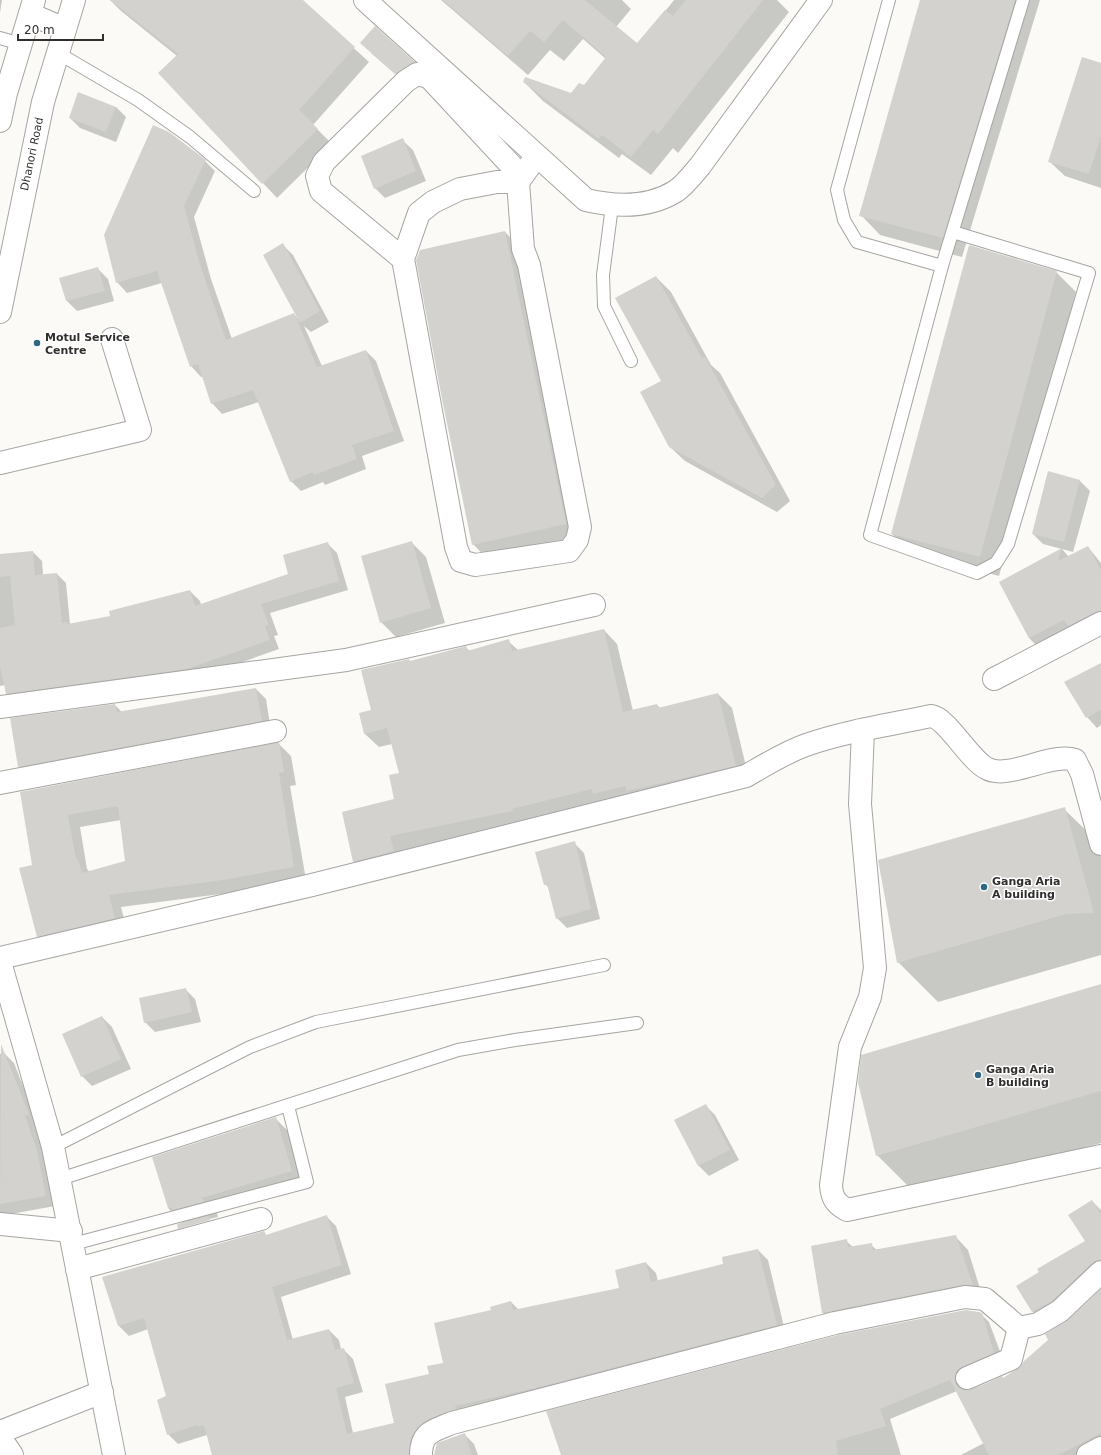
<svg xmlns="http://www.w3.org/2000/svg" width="1101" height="1455" font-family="'DejaVu Sans',sans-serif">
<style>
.shadow{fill:#0003;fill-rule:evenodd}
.building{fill:#d4d2cf;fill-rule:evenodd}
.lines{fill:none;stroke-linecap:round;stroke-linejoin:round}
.lane-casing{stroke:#a6a5a2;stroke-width:14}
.street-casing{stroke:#a6a5a2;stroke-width:24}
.secondary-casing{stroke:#a6a5a2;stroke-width:24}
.lane{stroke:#fff;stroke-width:12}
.street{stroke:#fff;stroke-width:22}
.secondary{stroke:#fff;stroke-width:22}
.poi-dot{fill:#306782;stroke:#fff;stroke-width:1.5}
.labels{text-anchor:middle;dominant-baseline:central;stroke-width:3;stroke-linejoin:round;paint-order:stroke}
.street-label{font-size:11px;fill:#302f2e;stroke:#fff}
.poi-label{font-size:11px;font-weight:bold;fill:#302f2e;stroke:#fff;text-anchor:start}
</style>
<rect width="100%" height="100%" fill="#fbfaf7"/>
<g class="shadow">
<polygon points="0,0 2,0 0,13"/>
<polygon points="110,0 301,0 369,62 313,125 332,144 277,198 160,73 177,56 121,11"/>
<polygon points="441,0 622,0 631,9 616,27 638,45 674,0 777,0 789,12 678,153 673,148 651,175 622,154 619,158 543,101 524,82 571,95 584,86 606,59 583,39 564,61 550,50 528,75"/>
<polygon points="921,0 1040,0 962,257 880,235 861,215"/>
<polygon points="371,53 414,62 424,72 406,83"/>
<polygon points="1101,64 1101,188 1065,176 1050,162"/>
<polygon points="116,107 126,117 116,142 80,128 70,118"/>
<polygon points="402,140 413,150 426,181 385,198 375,188"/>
<polygon points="205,161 215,171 194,217 211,279 232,339 294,314 298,319 283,245 293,255 329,322 311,332 304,326 322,366 366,351 376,361 404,441 362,456 366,469 325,485 323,482 301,491 291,481 259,402 222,414 212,403 203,376 201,377 191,366 162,283 127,293 117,282"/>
<polygon points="505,232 524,252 585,544 492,564 473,544"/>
<polygon points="98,269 108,279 114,301 77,311 67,301 61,279"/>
<polygon points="1056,272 1076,292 999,576 912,553 892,534"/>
<polygon points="656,277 671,292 711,365 720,373 790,501 777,512 685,461 669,446"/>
<polygon points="1049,473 1080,481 1090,491 1073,552 1043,544 1033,534"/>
<polygon points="411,542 426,557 445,623 396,637 381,622"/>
<polygon points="327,543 337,553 348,590 270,613 278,635 274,636 279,649 197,678 17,703 7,693 5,685 0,686 0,555 33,552 42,561 43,575 57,574 66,583 70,624 111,617 190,591 200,601 201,605 289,575"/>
<polygon points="1088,547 1101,563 1101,624 1039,648 1029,638 1000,583 1062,549 1069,557"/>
<polygon points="604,630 617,644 633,711 657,705 660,708 718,694 732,708 749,779 403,850 407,865 368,875 354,861 395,800 400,773 392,744 379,747 365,734 372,710 411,662 466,647 470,652 508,641 518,650"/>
<polygon points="1101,664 1101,725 1097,728 1087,717"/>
<polygon points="256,689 266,699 271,731 29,776 19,766 115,705 122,712"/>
<path d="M279,744L291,756L296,785L290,786L306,880L236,892L121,907L127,930L50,948L38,936L34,865L21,793ZM121,820L126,862L90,872L87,869L80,827Z"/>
<polygon points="1064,809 1101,845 1101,955 938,1002 898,962"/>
<polygon points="574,843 584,853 600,919 567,928 557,918 549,888 545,884"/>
<polygon points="1101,985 1101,1143 917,1195 877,1155"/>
<polygon points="185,989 195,999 201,1022 155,1032 145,1022"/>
<polygon points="102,1017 112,1027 131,1069 92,1086 82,1076"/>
<polygon points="4,1053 14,1063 38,1124 35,1126 47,1160 55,1206 0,1216 0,1054"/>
<polygon points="705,1105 715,1115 739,1160 709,1176 699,1166 675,1120"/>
<polygon points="275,1118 290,1133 306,1186 217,1213 218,1217 188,1224 183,1223 168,1208"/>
<polygon points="1092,1201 1101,1210 1101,1276 1043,1322 1033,1312 1018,1287 1086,1242"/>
<polygon points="326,1216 336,1226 351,1274 281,1297 293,1340 329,1330 339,1340 341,1349 343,1349 353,1359 363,1392 345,1397 353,1433 396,1423 430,1375 444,1363 492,1310 511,1302 519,1310 620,1289 646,1263 656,1273 658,1282 724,1264 758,1250 768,1260 786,1335 465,1416 419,1455 213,1455 207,1435 178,1444 168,1434 167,1397 148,1329 129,1336 119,1326 103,1278 264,1232 267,1236"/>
<polygon points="955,1236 968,1250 982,1295 833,1323 823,1313 812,1246 846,1241 853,1247 871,1245 877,1250"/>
<polygon points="1101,1289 1101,1449 1091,1455 961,1455 984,1443 957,1391 890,1419 901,1455 562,1455 966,1311 979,1312 989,1322 1004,1362 964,1387 966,1391 1002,1378 1003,1379 1021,1368"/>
<polygon points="464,1434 474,1444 478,1455 435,1455"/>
</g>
<g class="building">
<polygon points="110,0 303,0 355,47 299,110 318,129 262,184 158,73 178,54"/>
<polygon points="443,0 585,0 637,43 665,10 673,16 686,0 763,0 658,134 653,130 631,157 602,135 599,139 523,82 525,77 571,93 579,83 584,85 606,57 563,20 544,42 530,31 508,56"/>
<polygon points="920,0 1015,0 943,238 859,216"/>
<polygon points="375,26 415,62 395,74 360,43"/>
<polygon points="1082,57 1101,63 1101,136 1089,174 1048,162"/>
<polygon points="78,92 116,107 106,132 69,118"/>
<polygon points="153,125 169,132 206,160 184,206 201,268 226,340 294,313 317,367 366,350 394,431 352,445 357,459 314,475 313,472 290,482 253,390 211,404 198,364 190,367 157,271 116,283 104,235"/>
<polygon points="403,138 416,171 374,189 361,156"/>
<polygon points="505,231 566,524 472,545 442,399 416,260 420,250"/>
<polygon points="283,243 320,311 300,323 263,255"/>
<polygon points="969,245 1057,271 980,557 891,534"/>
<polygon points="98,267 105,291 66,301 59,278"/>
<polygon points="656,276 702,358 705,357 776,485 762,498 669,447 640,392 661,381 615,298"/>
<polygon points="1048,471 1080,480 1064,542 1032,534"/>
<polygon points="412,541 431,608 380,623 361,556"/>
<polygon points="328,542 339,581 261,604 269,625 265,626 270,640 187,669 6,694 0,666 0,628 15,625 10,576 0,577 0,554 33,551 35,575 57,573 62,623 67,622 68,624 110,616 109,611 190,590 195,606 288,574 283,555"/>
<polygon points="1088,546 1101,570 1101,611 1068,626 1064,620 1029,638 999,582 1062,548 1058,561"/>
<polygon points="604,629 623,712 657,704 658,708 718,693 736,766 627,791 625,786 593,794 592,789 512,809 513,811 390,836 394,851 353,862 342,812 394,799 389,775 399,773 387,728 364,734 359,713 371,710 361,670 409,659 410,661 466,646 467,651 509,639 512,651"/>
<polygon points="1101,663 1101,710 1086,718 1064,682"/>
<polygon points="256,688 262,721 18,767 10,718 115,704 117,712"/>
<path d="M279,742L284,772L279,773L294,867L223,880L109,895L115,918L37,937L19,868L32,865L20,792ZM118,806L125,861L82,873L78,859H76L68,815Z"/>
<polygon points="1065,807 1094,913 1066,914 897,963 878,860"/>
<polygon points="575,841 591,909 556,919 547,884 544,885 535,852"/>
<polygon points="1101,984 1101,1091 876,1156 858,1083 861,1055"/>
<polygon points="186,988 192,1012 144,1023 139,998"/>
<polygon points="102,1016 121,1059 81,1077 62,1034"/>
<polygon points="1,1044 29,1114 25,1116 37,1150 46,1196 0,1204"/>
<polygon points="706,1104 730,1150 698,1166 674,1120"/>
<polygon points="276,1117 292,1171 202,1198 204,1202 172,1210 171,1207 168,1208 152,1157"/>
<polygon points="1092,1200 1101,1214 1101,1260 1092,1263 1052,1301 1032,1312 1016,1286 1039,1272 1037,1269 1085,1241 1068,1215"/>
<polygon points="327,1215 342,1265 272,1287 287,1340 329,1329 335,1350 344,1348 354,1383 336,1388 347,1434 394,1423 385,1384 429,1374 427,1366 443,1363 434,1323 491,1310 490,1307 511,1301 513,1310 619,1288 615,1270 646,1262 651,1282 723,1264 722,1257 758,1249 777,1325 535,1388 455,1406 456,1409 429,1419 417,1428 411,1438 409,1455 212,1455 204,1425 198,1426 197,1425 167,1435 157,1400 166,1396 144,1318 118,1326 102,1277 264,1231 266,1235"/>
<polygon points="208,1216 210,1220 178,1229 177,1224"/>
<polygon points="956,1235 973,1285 963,1285 822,1313 811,1246 847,1239 848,1247 872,1243 873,1250"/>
<polygon points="1101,1289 1101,1433 1059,1455 989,1455 950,1380 880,1409 886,1426 836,1441 838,1455 561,1455 546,1411 838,1335 966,1310 982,1313 994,1353 962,1367 957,1371 955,1377 955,1383 959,1388 965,1390 972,1390 1002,1376 1003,1378 1020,1367 1024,1361 1048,1340 1045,1334 1068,1320"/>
<polygon points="465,1433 472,1455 434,1455 437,1443"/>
</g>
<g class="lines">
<g class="lane-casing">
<g id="lane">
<polyline points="889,0 837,190 844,220 857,242 942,266"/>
<polyline points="0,38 21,44"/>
<polyline points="58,53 138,100 190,137 254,191"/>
<polyline points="612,206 603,275 604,306 631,361"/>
<polyline points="953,232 1089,273 1008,544 996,563 977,573 870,535 942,266 1023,0"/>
<polyline points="53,1147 250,1047 316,1022 604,965"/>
<polyline points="60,1179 458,1050 515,1040 637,1023"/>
<polyline points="73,1244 307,1182 288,1106"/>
</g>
</g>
<g class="street-casing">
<g id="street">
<path d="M365,0L586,200C616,207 649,208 676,191C685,185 693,174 700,166L821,0"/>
<polyline points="518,182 523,249 529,265 580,527 577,540 569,551 475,565 461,561 456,547 403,259 419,213 433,202 460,189 497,182 518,182 536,157"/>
<polyline points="403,259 321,191 317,176 324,162 406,81 417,74 429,77 521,176"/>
<polyline points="0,463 140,430 112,339"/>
<polyline points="994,679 1101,623"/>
<polyline points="0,707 346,660 594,605"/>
<path d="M863,730L860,804L875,968L870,997L850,1047L831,1185C832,1198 835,1203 847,1210L1101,1156"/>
<polyline points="0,783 275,731"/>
<path d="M0,958L312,885L746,776C765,765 784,753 806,745C846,731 889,725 931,716C947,718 969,759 986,768C1007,781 1051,752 1075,760L1082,774L1101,844"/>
<polyline points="0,1224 71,1231"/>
<polyline points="77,1269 261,1219"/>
<polyline points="967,1378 1011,1359 1019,1328"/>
<polyline points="0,1432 102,1392"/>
<polyline points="0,1437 12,1455"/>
<path d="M421,1455C421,1432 433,1431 452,1423L835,1323L965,1297L985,1299L1019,1328L1038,1324L1060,1311L1101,1272"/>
<polyline points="1088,1455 1101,1448"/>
</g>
</g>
<g class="secondary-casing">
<g id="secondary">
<polyline points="30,14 65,29"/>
<polyline points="0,121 6,93 34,0"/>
<polyline points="0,312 43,102 74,0"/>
<polyline points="0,962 53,1147 114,1455"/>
</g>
</g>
<use href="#lane" class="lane"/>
<use href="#street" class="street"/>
<use href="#secondary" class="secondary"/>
</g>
<g class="poi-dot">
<circle cx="37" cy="343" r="4"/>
<circle cx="984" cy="887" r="4"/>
<circle cx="978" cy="1075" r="4"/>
</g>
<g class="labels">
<g class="street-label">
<text transform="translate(32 154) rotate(-78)">Dhanori Road</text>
</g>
<g class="poi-label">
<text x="45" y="337">Motul Service<tspan x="45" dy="13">Centre</tspan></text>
<text x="992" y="881">Ganga Aria<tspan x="992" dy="13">A building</tspan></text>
<text x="986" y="1069">Ganga Aria<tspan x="986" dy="13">B building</tspan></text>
</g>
</g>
<path d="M18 34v6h85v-6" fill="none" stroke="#302f2e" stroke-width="2"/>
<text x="24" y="34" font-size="12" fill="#302f2e" stroke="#ffffff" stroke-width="3" paint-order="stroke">20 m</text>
</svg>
